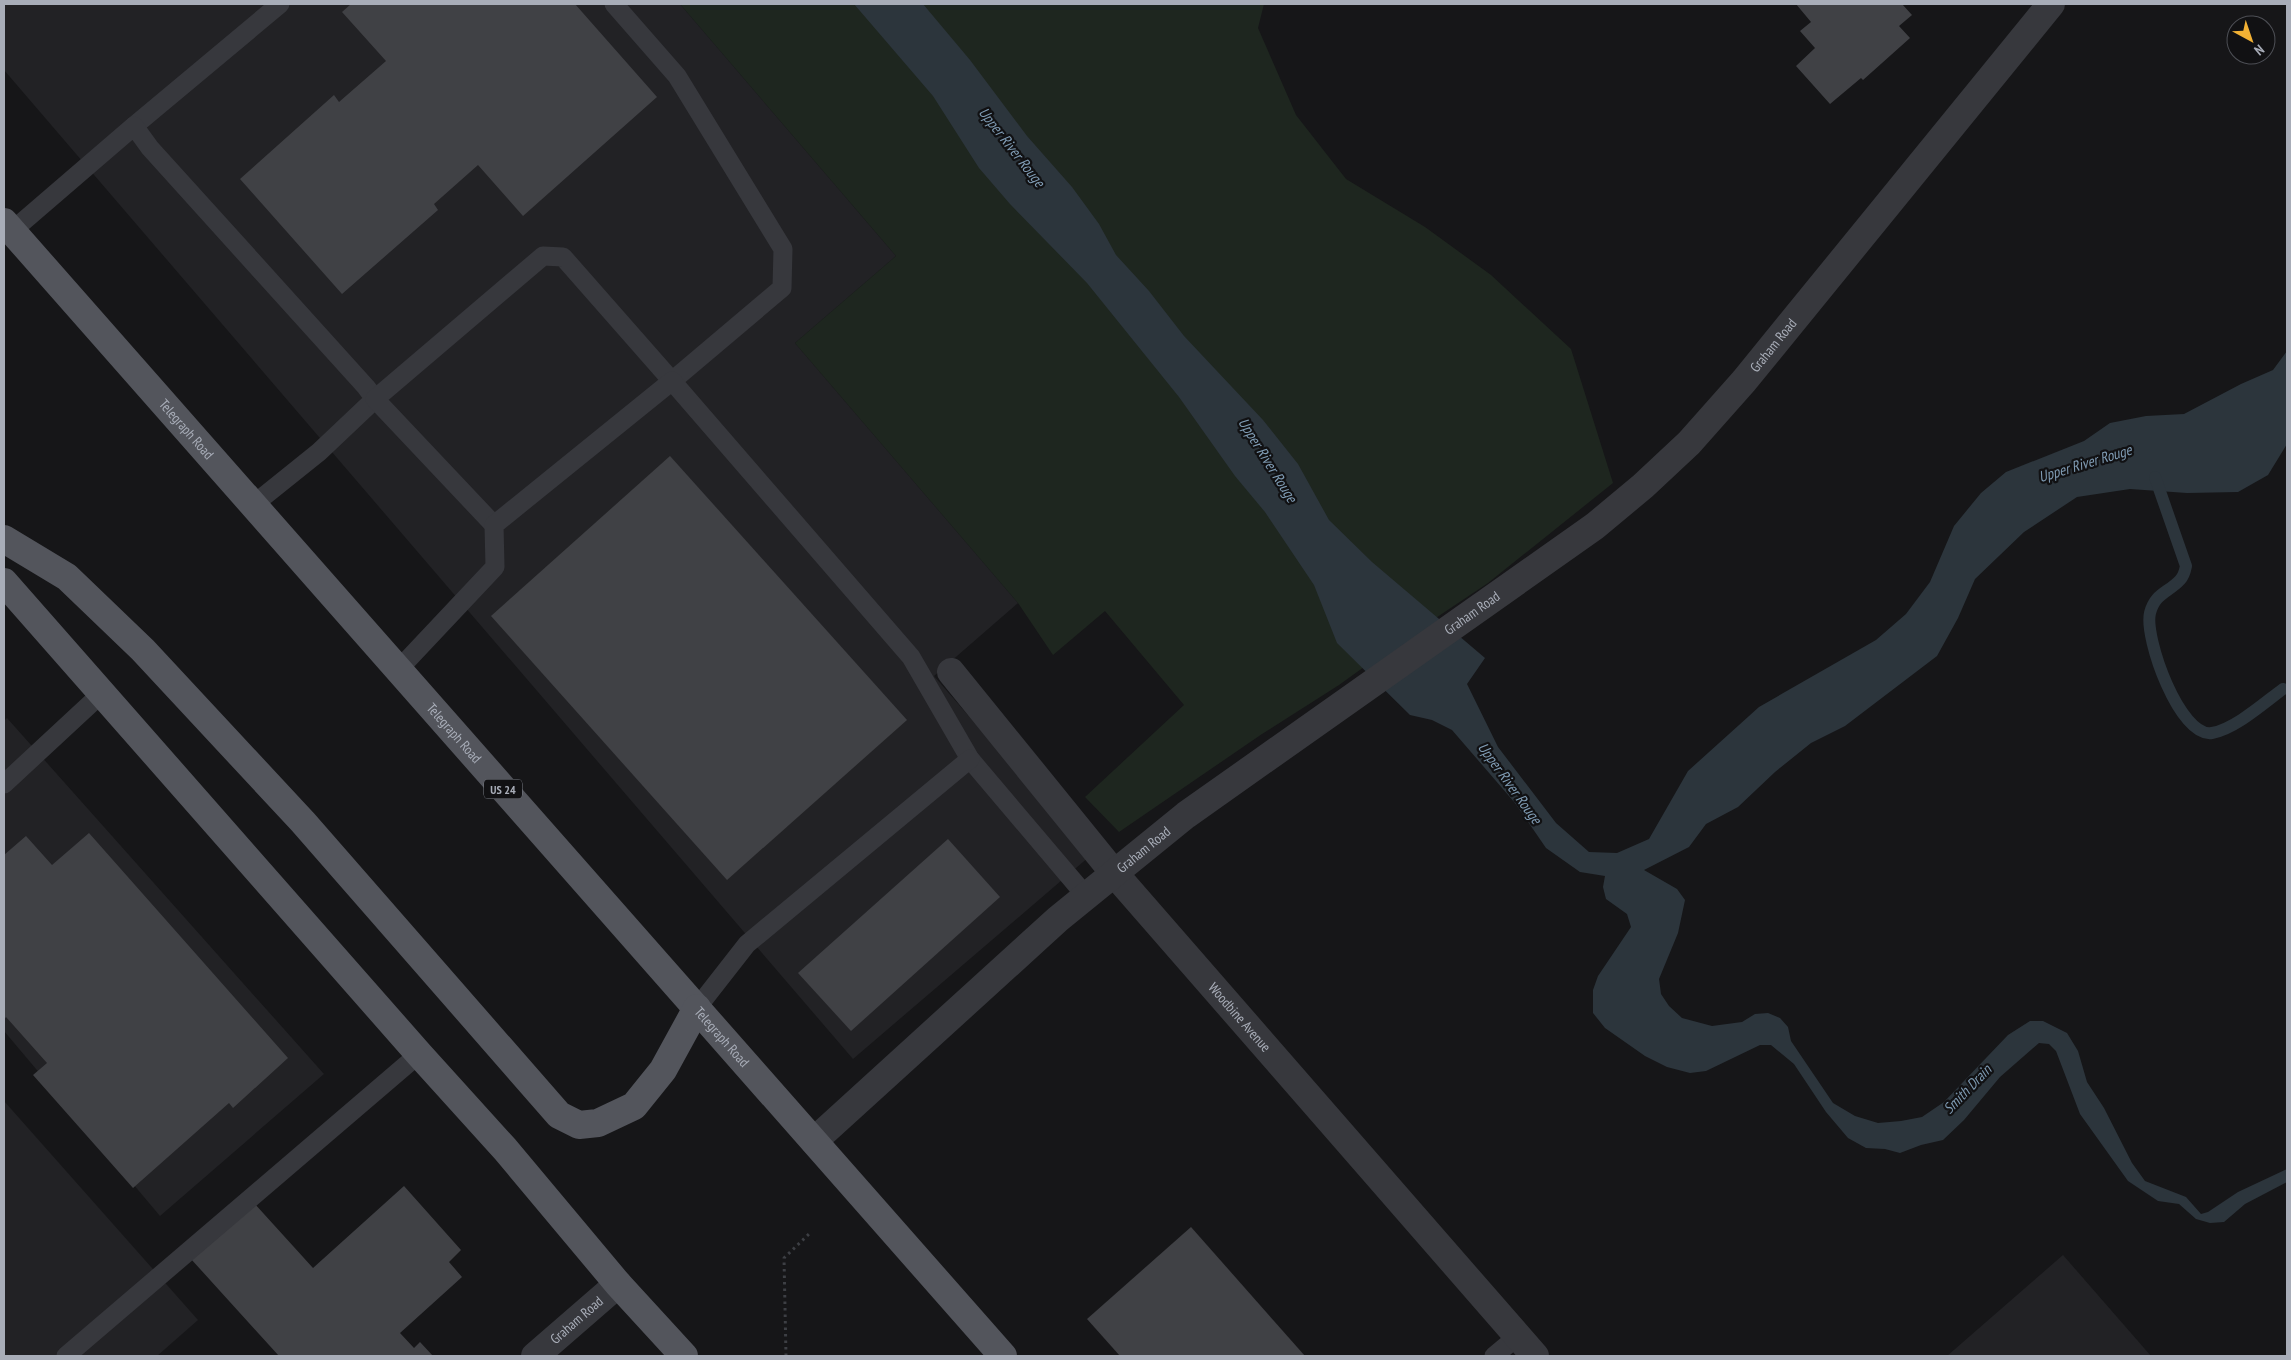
<svg xmlns="http://www.w3.org/2000/svg" width="2291" height="1360" font-family="'PT Sans Narrow',sans-serif">
<style>
.built{fill:#222225}
.green{fill:#1e261f}
.water{fill:#2c353c}
.lines{fill:none;stroke-linecap:round;stroke-linejoin:round}
.stream{stroke:#2c353c;stroke-width:12}
.building{fill:#404145}
.path{stroke:#3d3f44;stroke-width:3;stroke-dasharray:2.5 4;stroke-linecap:butt}
.service{stroke:#37383d;stroke-width:19}
.minor{stroke:#37383d;stroke-width:28}
.primary{stroke:#53555c;stroke-width:28}
.labels{text-anchor:middle;dominant-baseline:central;stroke-width:4.5;stroke-linejoin:round;paint-order:stroke}
.shield{fill:#111113;stroke:#7b7e86;stroke-width:1}
.shield-label{font-size:12px;font-weight:bold;fill:#a8adb8}
.street-label{font-size:14px;fill:#a8adb8;stroke:#111113}
.water-label{font-size:15px;font-style:italic;fill:#7f9bb3;stroke:#111113}
</style>
<rect width="100%" height="100%" fill="#161618"/>
<g class="built">
<polygon points="4,4 680,4 896,256 795,343 1018,603 934,676 1090,856 853,1059 4,70"/>
<polygon points="7,718 324,1074 160,1216 4,1031 4,721"/>
<polygon points="4,1101 198,1320 157,1356 4,1356"/>
<polygon points="2063,1255 2151,1356 1947,1356"/>
</g>
<polygon class="green" points="680,4 1264,4 1258,28 1296,115 1346,179 1425,227 1491,275 1571,349 1613,483 1488,583 1382,654 1339,685 1262,734 1119,832 1085,797 1184,705 1105,611 1053,655 1018,603 795,343 896,256"/>
<polygon class="water" points="854,4 923,4 970,60 1027,136 1072,187 1099,224 1116,255 1149,291 1184,336 1263,420 1298,464 1329,520 1372,562 1485,658 1467,684 1498,747 1556,823 1589,852 1617,853 1649,839 1688,771 1759,707 1876,640 1906,614 1930,582 1954,526 1981,493 2006,472 2084,441 2110,423 2146,416 2184,414 2241,384 2273,370 2287,351 2287,444 2268,475 2238,492 2187,493 2130,489 2077,497 2024,532 1975,579 1958,618 1937,656 1845,726 1811,743 1775,772 1738,807 1706,824 1689,847 1644,870 1677,889 1685,900 1678,933 1659,979 1661,994 1669,1006 1682,1018 1712,1026 1742,1022 1755,1014 1768,1013 1780,1018 1788,1027 1791,1041 1833,1103 1855,1116 1878,1123 1901,1121 1922,1117 1944,1102 2008,1035 2030,1021 2043,1021 2067,1033 2078,1051 2087,1082 2104,1108 2132,1163 2145,1181 2186,1197 2201,1214 2208,1212 2238,1192 2287,1169 2287,1182 2245,1204 2224,1222 2210,1223 2196,1219 2179,1204 2158,1201 2128,1181 2080,1114 2056,1051 2049,1044 2039,1043 2000,1077 1964,1120 1943,1140 1921,1145 1900,1153 1885,1149 1866,1148 1848,1138 1826,1112 1794,1064 1771,1045 1760,1045 1706,1071 1690,1073 1667,1067 1645,1056 1605,1028 1593,1013 1593,990 1598,976 1631,927 1627,914 1606,899 1603,887 1605,876 1580,872 1546,848 1515,803 1452,730 1432,720 1410,715 1337,643 1314,585 1265,512 1235,476 1179,397 1087,283 1010,204 979,168 933,96"/>
<g class="lines">
<path class="stream" d="M2155,477L2186,566C2185,571 2183,577 2180,580C2168,593 2155,593 2150,613C2144,638 2180,738 2212,733C2235,729 2264,703 2283,689"/>
</g>
<g class="building">
<polygon points="351,4 575,4 657,97 523,216 478,165 434,204 438,210 342,294 240,179 334,95 339,102 386,61 342,12"/>
<polygon points="1796,4 1902,4 1912,15 1899,26 1910,38 1863,80 1861,78 1830,104 1796,66 1815,48 1800,31 1811,22"/>
<polygon points="670,456 907,720 727,880 491,616"/>
<polygon points="89,833 288,1058 233,1108 229,1103 133,1188 33,1075 47,1063 6,1017 4,1020 4,855 26,836 52,865"/>
<polygon points="948,839 1000,897 851,1031 798,973"/>
<polygon points="404,1186 461,1250 449,1262 462,1277 400,1333 414,1348 420,1342 433,1356 279,1356 191,1259 254,1203 313,1268"/>
<polygon points="1191,1227 1305,1356 1120,1356 1087,1319"/>
</g>
<g class="lines">
<polyline class="path" points="786,1356 784,1258 810,1233"/>
<g class="service">
<polyline points="134,126 280,4"/>
<polyline points="12,231 134,126 150,148 366,387 375,399 319,452 253,505"/>
<polyline points="494,525 375,399 543,256 563,257 672,381 782,288 783,249 677,76 614,4"/>
<polyline points="398,670 495,567 494,525 672,381 911,657 970,759 1086,896"/>
<polyline points="4,784 101,694"/>
<polyline points="697,1008 747,944 970,759"/>
<polyline points="66,1356 419,1054"/>
<polyline points="1494,1356 1518,1336"/>
</g>
<g class="minor">
<path id="s1" d="M951,672L1114,873L1535,1356"/>
<path id="s2" d="M814,1141L1058,919L1186,815L1595,526L1643,486L1689,443L1744,381L2051,4"/>
<path id="s3" d="M535,1356L618,1284"/>
</g>
<g class="primary">
<path id="s4" d="M4,222L1003,1356"/>
<polyline points="4,539 67,577 143,650 303,822 559,1115 579,1125 598,1123 634,1106 663,1070 697,1008"/>
<polyline points="4,582 419,1054 505,1149 618,1284 684,1356"/>
</g>
</g>
<g class="labels">
<rect class="shield" x="484" y="779.5" width="38" height="19" rx="4"/>
<g class="shield-label">
<text x="503" y="789">US 24</text>
</g>
<g class="street-label">
<text stroke="none"><textPath href="#s2" startOffset="1250">Graham Road</textPath></text>
<text stroke="none"><textPath href="#s4" startOffset="276">Telegraph Road</textPath></text>
<text stroke="none"><textPath href="#s2" startOffset="845">Graham Road</textPath></text>
<text stroke="none"><textPath href="#s4" startOffset="681">Telegraph Road</textPath></text>
<text stroke="none"><textPath href="#s2" startOffset="440">Graham Road</textPath></text>
<text stroke="none"><textPath href="#s1" startOffset="450">Woodbine Avenue</textPath></text>
<text stroke="none"><textPath href="#s4" startOffset="1086">Telegraph Road</textPath></text>
<text stroke="none"><textPath href="#s3" startOffset="55">Graham Road</textPath></text>
</g>
<g class="water-label">
<text transform="translate(1012 147) rotate(52)">Upper River Rouge</text>
<text transform="translate(1268 460) rotate(58)">Upper River Rouge</text>
<text transform="translate(2085 463) rotate(-17)">Upper River Rouge</text>
<text transform="translate(1510 783) rotate(54)">Upper River Rouge</text>
<text transform="translate(1967 1089) rotate(-46)">Smith Drain</text>
</g>
</g>
<rect width="2291" height="1360" fill="none" stroke="#a8adb8" stroke-width="10"/>
<g transform="translate(2251 40) rotate(140)"><circle r="24" fill="#111113" stroke="#4d4f55"/>
<path d="M0-4L9 19L0 12L-9 19Z" fill="#f2b134"/>
<text y="-8" font-size="14" font-weight="bold" text-anchor="middle" fill="#a8adb8">N</text>
</g>
</svg>
